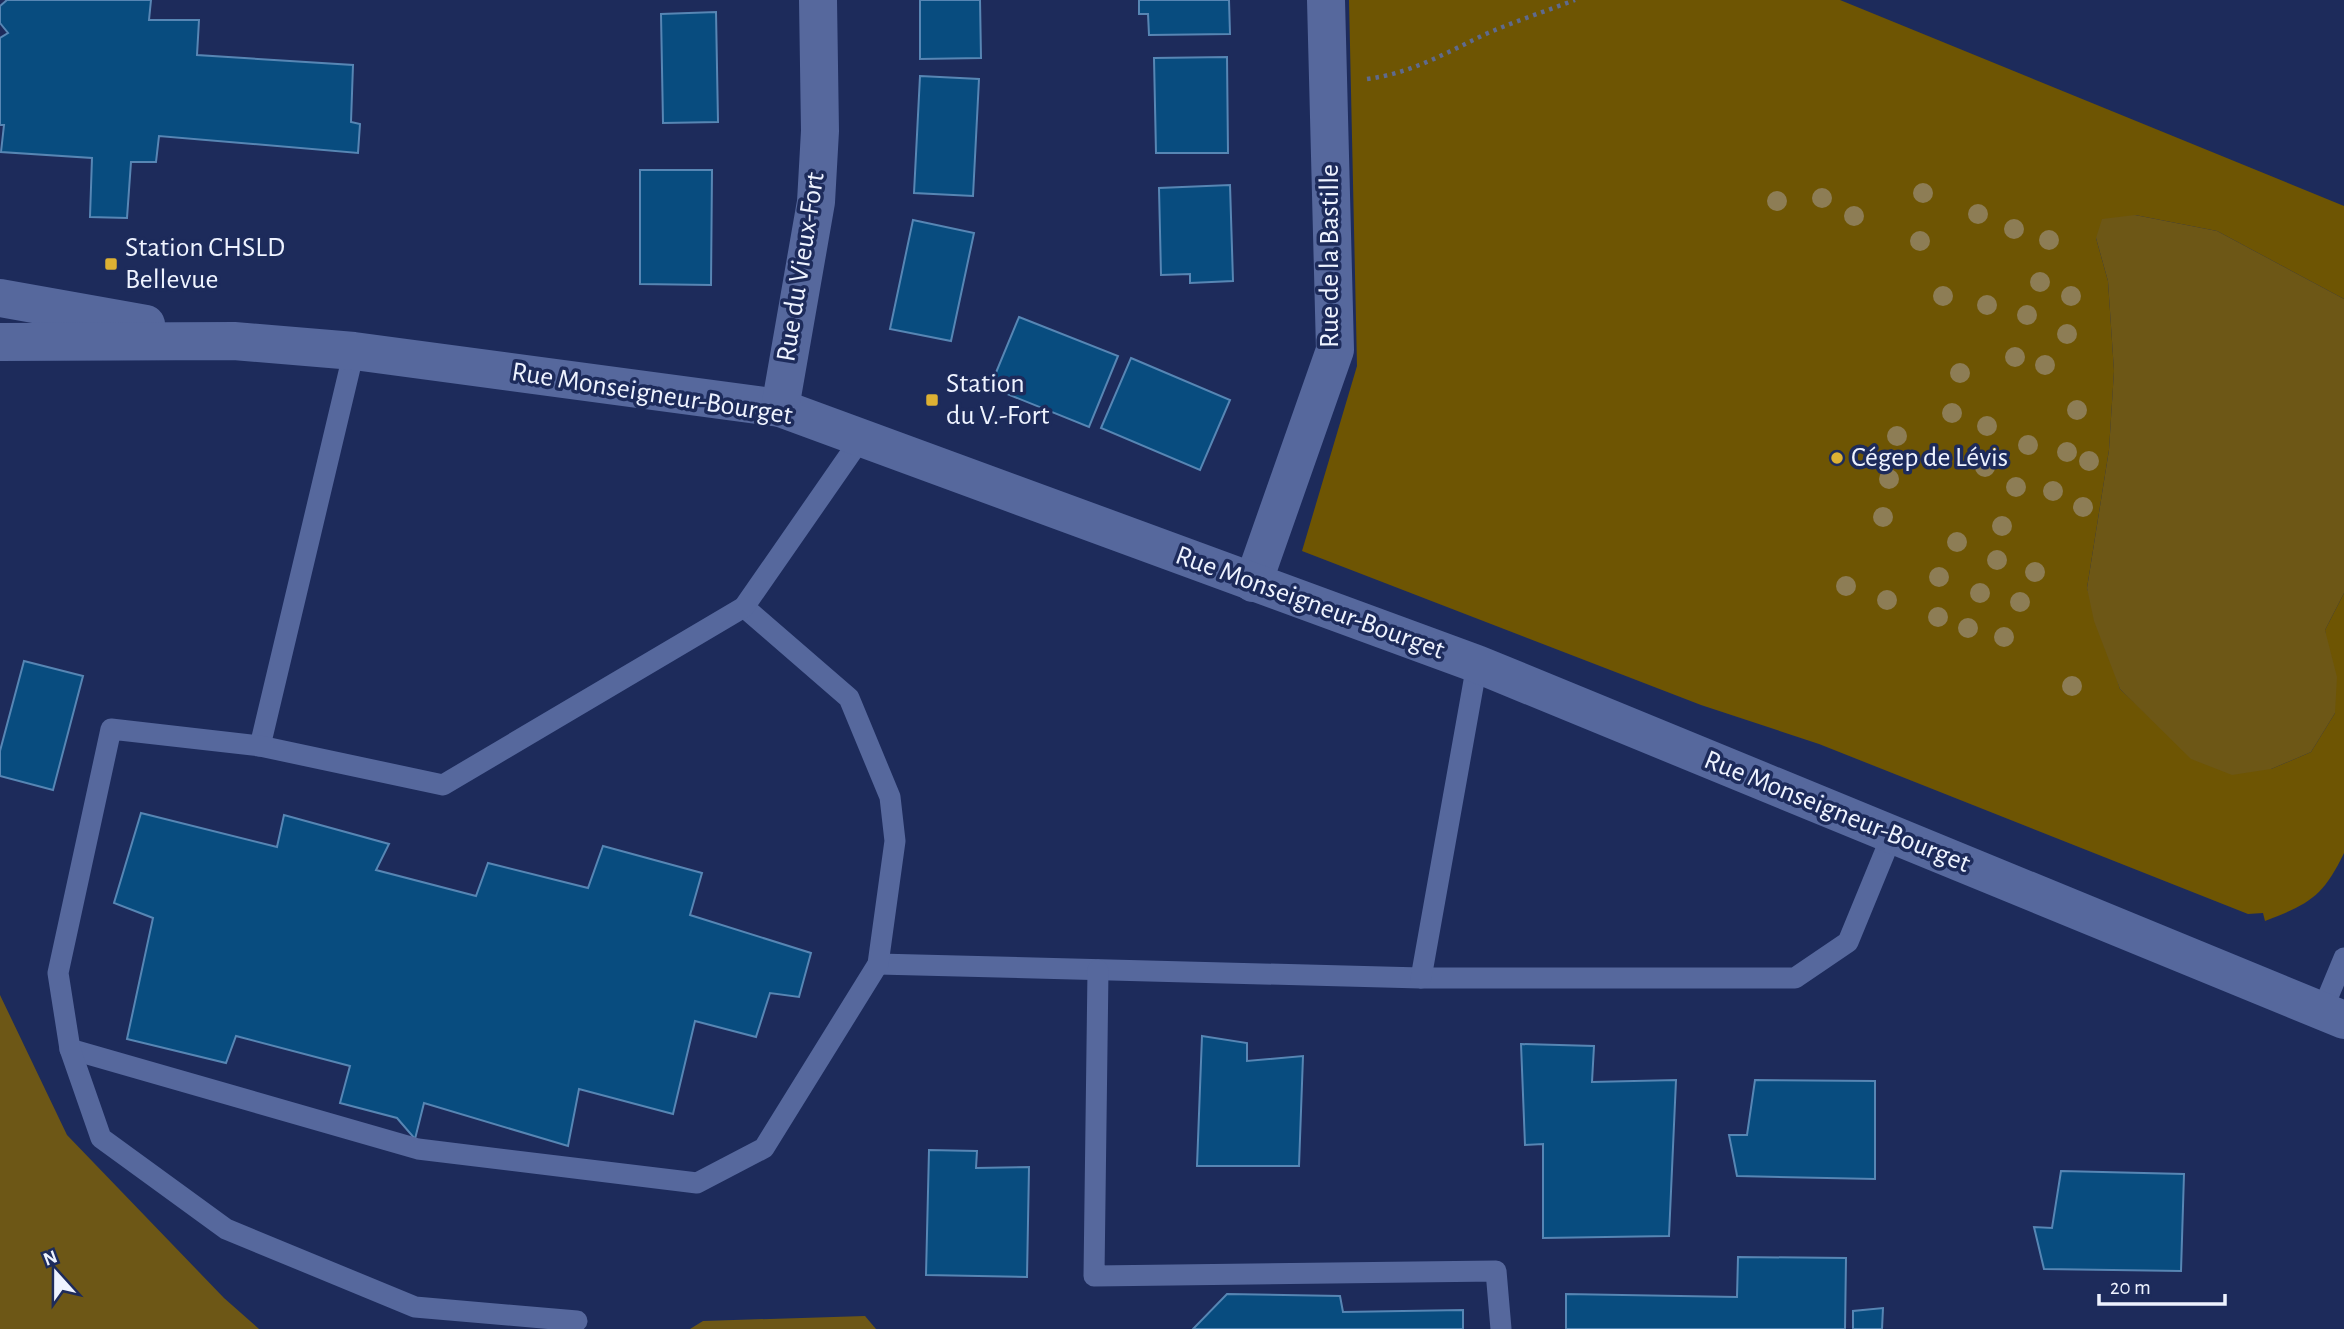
<svg xmlns="http://www.w3.org/2000/svg" width="2344" height="1329" font-family="'Alegreya Sans',sans-serif">
<style>
.green{fill:#6e5503}
.forest{fill:#6d5716}
.building{fill:#084c7f;stroke:#5786b4;stroke-width:2}
.lines{fill:none;stroke-linecap:round;stroke-linejoin:round}
.path{stroke:#5e6a8e;stroke-width:4.5;stroke-dasharray:3.5 5;stroke-linecap:butt}
.service{stroke:#56689d;stroke-width:21}
.minor{stroke:#56689d;stroke-width:38}
.tertiary{stroke:#56689d;stroke-width:38}
.tree{fill:#8d7d55}
.poi-dot{fill:#ddb133;stroke:#1d2b5b;stroke-width:2.5}
.labels{text-anchor:middle;dominant-baseline:central;stroke-width:7;stroke-linejoin:round;paint-order:stroke}
.poi-label{font-size:28px;fill:#eef3ff;stroke:#1d2b5b;text-anchor:start}
.street-label{font-size:28px;fill:#eef3ff;stroke:#1d2b5b}
</style>
<rect width="100%" height="100%" fill="#1d2b5b"/>
<path class="green" d="M1349,0H1840L2344,206V299L2217,231L2135,215L2096,238L2108,281L2114,371L2109,450L2087,588L2120,689L2154,721L2271,769L2311,752L2335,713L2325,630L2344,593V853C2323,897 2309,904 2265,921L2263,913L2248,914L1819,744L1701,705L1302,551L1357,366Z"/>
<g class="forest">
<polygon points="2135,215 2217,231 2344,299 2344,593 2325,630 2337,677 2335,713 2311,752 2271,769 2232,775 2191,759 2120,689 2094,621 2087,588 2109,450 2114,371 2108,281 2096,238 2102,219"/>
<polygon points="0,995 67,1135 224,1298 259,1329 0,1329"/>
<polygon points="865,1316 876,1329 690,1329 703,1321"/>
</g>
<g class="building">
<polygon points="7,0 151,0 149,20 199,20 197,55 353,65 351,122 360,124 358,153 159,136 156,162 131,162 127,218 90,217 92,158 1,152 4,125 0,125 0,38 8,33 0,23 0,6"/>
<polygon points="920,0 980,0 981,58 920,59"/>
<polygon points="1139,0 1229,0 1230,34 1149,35 1148,14 1139,14"/>
<polygon points="716,12 718,122 663,123 661,14"/>
<polygon points="1227,57 1228,153 1156,153 1154,58"/>
<polygon points="920,76 979,79 973,196 914,193"/>
<polygon points="640,170 712,170 711,285 640,284"/>
<polygon points="1230,185 1233,281 1190,283 1190,274 1161,275 1159,188"/>
<polygon points="913,220 974,233 951,341 890,329"/>
<polygon points="1019,317 1118,356 1089,427 990,387"/>
<polygon points="1131,358 1230,400 1200,470 1101,428"/>
<polygon points="24,661 83,676 53,790 0,776 0,751"/>
<polygon points="141,813 277,847 284,815 389,844 376,870 476,896 488,863 588,888 603,846 702,873 690,915 811,953 799,997 770,993 756,1037 695,1021 673,1114 579,1089 568,1146 424,1103 415,1139 397,1118 340,1103 350,1066 236,1036 226,1063 127,1039 153,918 114,903"/>
<polygon points="1202,1036 1247,1043 1247,1061 1303,1056 1299,1166 1197,1166"/>
<polygon points="1521,1044 1594,1046 1592,1082 1676,1080 1669,1236 1543,1238 1543,1144 1525,1145"/>
<polygon points="1755,1080 1875,1081 1875,1179 1737,1176 1729,1135 1747,1135"/>
<polygon points="929,1150 977,1151 976,1168 1029,1167 1027,1277 926,1275"/>
<polygon points="2061,1171 2184,1174 2181,1271 2044,1269 2034,1227 2052,1228"/>
<polygon points="1738,1257 1846,1258 1845,1329 1566,1329 1566,1294 1737,1297"/>
<polygon points="1227,1294 1340,1296 1343,1312 1463,1310 1463,1329 1193,1329"/>
<polygon points="1883,1308 1882,1329 1853,1329 1853,1311"/>
</g>
<g class="lines">
<path class="path" d="M1367,79C1413,73 1447,52 1488,33C1516,21 1546,11 1575,0"/>
<g class="service">
<polyline points="260,746 354,351"/>
<polyline points="878,964 1421,978 1795,978 1848,942 1892,835"/>
<polyline points="1098,970 1094,1276 1496,1271 1501,1329"/>
<polyline points="1421,978 1477,664"/>
<polyline points="2322,1011 2344,958"/>
<polyline points="70,1049 418,1149 697,1183 764,1148 878,964 895,841 890,797 849,698 744,607"/>
<polyline points="577,1321 415,1307 226,1229 101,1138 70,1049 58,973 111,729 260,746 443,785 744,607 862,437"/>
</g>
<polyline class="minor" points="1253,583 1335,350 1326,0"/>
<g class="tertiary">
<polyline points="0,298 146,324"/>
<polyline points="0,342 234,341 354,351 780,408 1477,664 2344,1020"/>
<polyline points="780,408 816,202 820,131 818,0"/>
</g>
</g>
<g class="tree">
<circle cx="1923" cy="193" r="10"/>
<circle cx="1822" cy="198" r="10"/>
<circle cx="1777" cy="201" r="10"/>
<circle cx="1978" cy="214" r="10"/>
<circle cx="1854" cy="216" r="10"/>
<circle cx="2014" cy="229" r="10"/>
<circle cx="2049" cy="240" r="10"/>
<circle cx="1920" cy="241" r="10"/>
<circle cx="2040" cy="282" r="10"/>
<circle cx="1943" cy="296" r="10"/>
<circle cx="2071" cy="296" r="10"/>
<circle cx="1987" cy="305" r="10"/>
<circle cx="2027" cy="315" r="10"/>
<circle cx="2067" cy="334" r="10"/>
<circle cx="2015" cy="357" r="10"/>
<circle cx="2045" cy="365" r="10"/>
<circle cx="1960" cy="373" r="10"/>
<circle cx="2077" cy="410" r="10"/>
<circle cx="1952" cy="413" r="10"/>
<circle cx="1987" cy="426" r="10"/>
<circle cx="1897" cy="436" r="10"/>
<circle cx="2028" cy="445" r="10"/>
<circle cx="2067" cy="452" r="10"/>
<circle cx="2089" cy="461" r="10"/>
<circle cx="1985" cy="467" r="10"/>
<circle cx="1889" cy="479" r="10"/>
<circle cx="2016" cy="487" r="10"/>
<circle cx="2053" cy="491" r="10"/>
<circle cx="2083" cy="507" r="10"/>
<circle cx="1883" cy="517" r="10"/>
<circle cx="2002" cy="526" r="10"/>
<circle cx="1957" cy="542" r="10"/>
<circle cx="1997" cy="560" r="10"/>
<circle cx="2035" cy="572" r="10"/>
<circle cx="1939" cy="577" r="10"/>
<circle cx="1846" cy="586" r="10"/>
<circle cx="1980" cy="593" r="10"/>
<circle cx="1887" cy="600" r="10"/>
<circle cx="2020" cy="602" r="10"/>
<circle cx="1938" cy="617" r="10"/>
<circle cx="1968" cy="628" r="10"/>
<circle cx="2004" cy="637" r="10"/>
<circle cx="2072" cy="686" r="10"/>
</g>
<g class="poi-dot">
<rect x="104" y="257" width="14" height="14" rx="3.5"/>
<rect x="925" y="393" width="14" height="14" rx="3.5"/>
<circle cx="1837" cy="458" r="7"/>
</g>
<g class="labels">
<g class="poi-label">
<text x="125" y="248">Station CHSLD<tspan x="125" dy="32">Bellevue</tspan></text>
<text x="946" y="384">Station<tspan x="946" dy="32">du V.-Fort</tspan></text>
<text x="1851" y="458">Cégep de Lévis</text>
</g>
<g class="street-label">
<text transform="translate(1330 256) rotate(-90)">Rue de la Bastille</text>
<text transform="translate(801 267) rotate(-81)">Rue du Vieux-Fort</text>
<text transform="translate(652 394) rotate(9)">Rue Monseigneur-Bourget</text>
<text transform="translate(1310 603) rotate(20)">Rue Monseigneur-Bourget</text>
<text transform="translate(1837 812) rotate(22)">Rue Monseigneur-Bourget</text>
</g>
</g>
<g transform="translate(56 1273) rotate(339)" stroke="#1d2b5b" stroke-width="5" paint-order="stroke">
<path d="M0-5L12 26L0 18L-12 26Z" fill="#eef3ff"/>
<text y="-10" font-size="19" font-weight="bold" text-anchor="middle" fill="#eef3ff">N</text>
</g>
<path d="M2099 1294v10h126v-10" fill="none" stroke="#eef3ff" stroke-width="3.5"/>
<text x="2110" y="1294" font-size="21" fill="#eef3ff" stroke="#1d2b5b" stroke-width="5" paint-order="stroke">20 m</text>
</svg>
